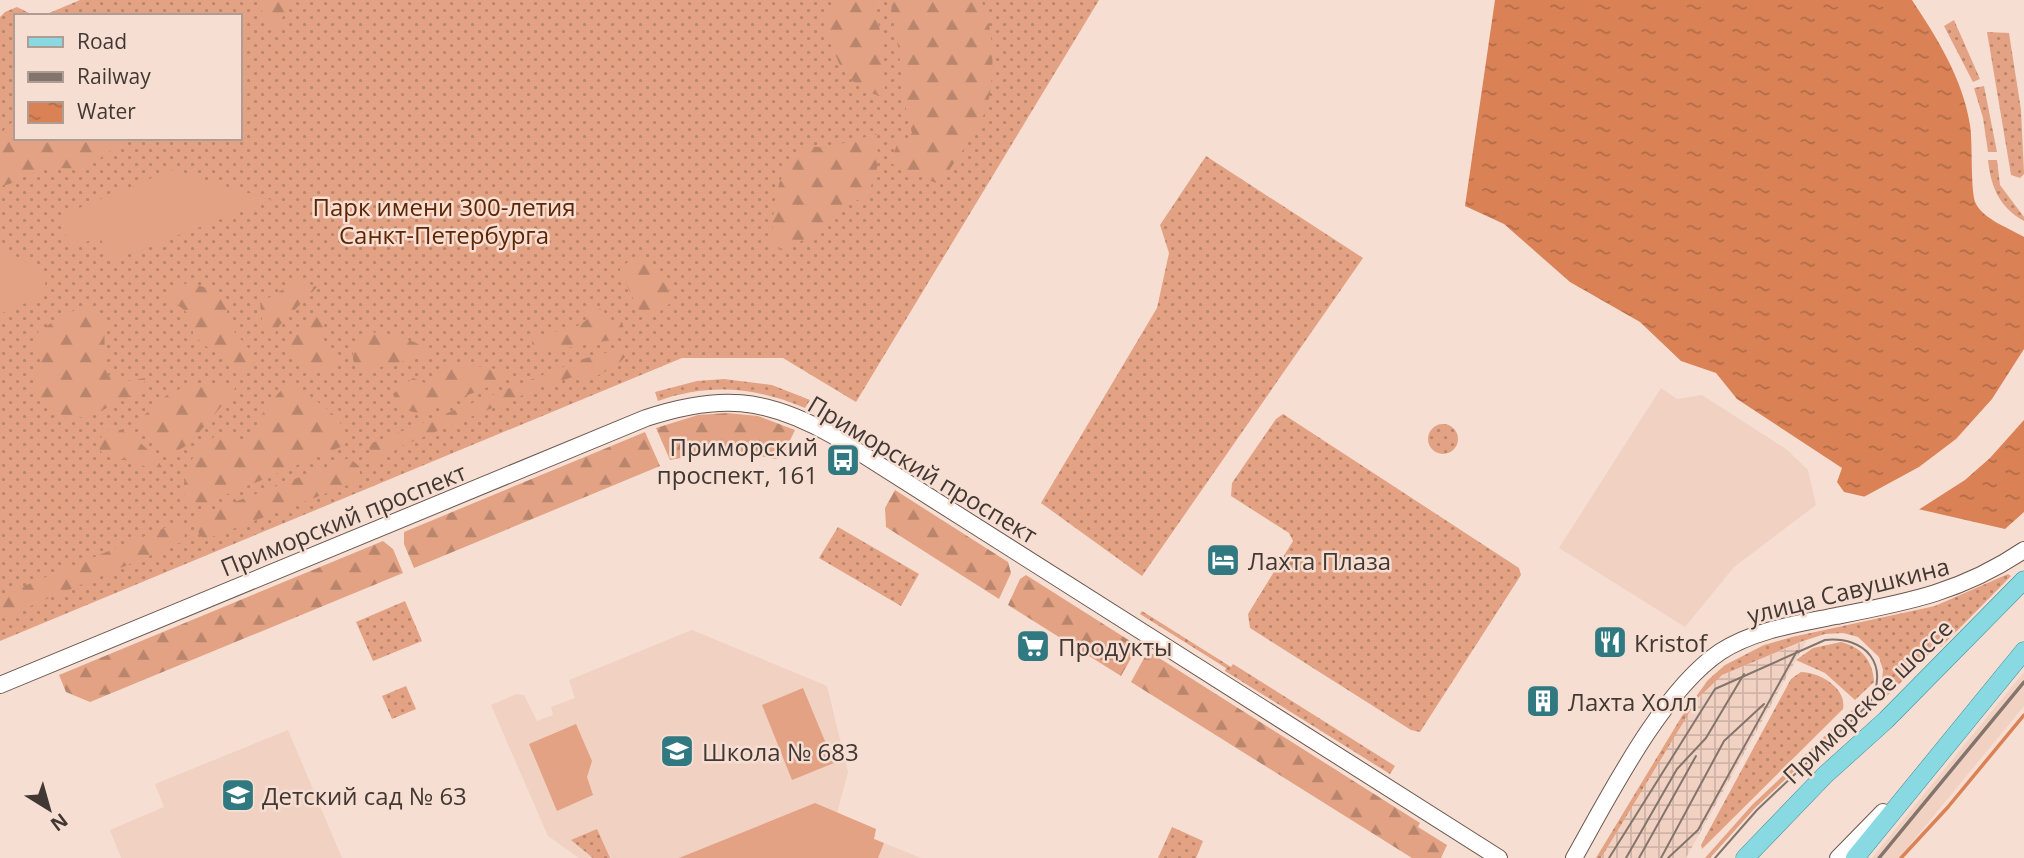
<svg xmlns="http://www.w3.org/2000/svg" width="2024" height="858" font-family="'Open Sans',sans-serif">
<style>
.built{fill:#f1d1c2}
.industrial{fill:url(#industrial-grid)}
.grass{fill:url(#grass-dots)}
.forest{fill:url(#forest-firs)}
.pitch{fill:#e2a283}
.water{fill:url(#water-ripples)}
.pier{fill:#f7ded2}
.lines{fill:none;stroke-linecap:round;stroke-linejoin:round}
.stream{stroke:#da8256;stroke-width:3.5}
.secondary-casing{stroke:#6c574d;stroke-width:18}
.primary-casing{stroke:#3c9098;stroke-width:19}
.secondary{stroke:#fff;stroke-width:16}
.primary{stroke:#88d9e2;stroke-width:18}
.tram{stroke:#83746c;stroke-width:2}
.rail{stroke:#83746c;stroke-width:3.5}
.labels{text-anchor:middle;dominant-baseline:central;stroke-width:5;stroke-linejoin:round;paint-order:stroke}
.park-label{font-size:24px;fill:#5e2603;stroke:#f7ded2}
.poi-label{font-size:24px;fill:#423833;stroke:#f7ded2;text-anchor:start}
.street-label{font-size:24px;fill:#423833;stroke:#f7ded2}
</style>
<defs>
<pattern id="industrial-grid" width="8" height="8" patternUnits="userSpaceOnUse" patternTransform="scale(1.75)"><rect width="8" height="8" fill="#f1d1c2"/><path d="M0 4h8M4 0v8" fill="none" stroke="#d0b4a7"/></pattern>
<pattern id="grass-dots" width="8" height="8" patternUnits="userSpaceOnUse" patternTransform="scale(1.75)"><rect width="8" height="8" fill="#e2a283"/><path d="M2 2h.1M6 6h.1" fill="none" stroke="#b9856c" stroke-width="1.8" stroke-linecap="round"/></pattern>
<pattern id="forest-firs" width="22" height="20" patternUnits="userSpaceOnUse" patternTransform="scale(1.75)"><rect width="22" height="20" fill="#e2a283"/><path d="M5 1l3.5 6h-7zM16 11l3.5 6h-7z" fill="#b9856c"/></pattern>
<pattern id="water-ripples" width="26" height="14" patternUnits="userSpaceOnUse" patternTransform="scale(1.75)"><rect width="26" height="14" fill="#da8256"/><path d="M2 4q2-2 4 0t4 0M15 11q2-2 4 0t4 0" fill="none" stroke="#b26b48"/></pattern>
</defs>
<rect width="100%" height="100%" fill="#f7ded2"/>
<g class="built">
<polygon points="1661,388 1677,399 1702,395 1786,449 1808,470 1816,505 1734,567 1685,627 1559,548"/>
<polygon points="692,630 827,686 848,772 837,813 876,829 874,839 921,858 579,858 548,836 491,705 517,694 524,695 537,721 553,715 551,707 575,698 569,680"/>
<polygon points="2024,672 2024,706 1899,858 1872,858"/>
<polygon points="288,730 342,858 121,858 110,830 164,807 155,784"/>
</g>
<polygon class="industrial" points="1807,640 1686,858 1601,858 1685,718 1710,683 1722,675"/>
<g class="grass">
<polygon points="80,0 1099,0 856,402 783,358 682,358 0,641 0,17 5,12 17,7 35,16 16,16 16,138 240,138 240,16 42,16"/>
<polygon points="1954,20 1980,79 1973,82 1944,26"/>
<polygon points="1987,32 2009,33 2021,110 2024,174 2020,178 2011,175"/>
<polygon points="1984,86 1997,152 1988,152 1983,118 1974,88"/>
<polygon points="1206,156 1363,258 1142,576 1041,503 1157,308 1169,253 1160,225"/>
<path d="M1988,160H1997L2000,185L2024,217V221C1999,207 1991,187 1988,160Z"/>
<path d="M724,379L772,385L810,400L805,408C756,387 709,383 658,401L655,392L697,381Z"/>
<polygon points="1283,414 1519,568 1521,575 1420,732 1411,730 1250,628 1248,614 1293,541 1289,533 1231,496 1232,483 1276,419"/>
<circle cx="1443" cy="439" r="15"/>
<polygon points="838,527 919,574 901,606 819,558"/>
<polygon points="2008,574 2011,576 1941,647 1938,645 1880,703 1883,670 1879,657 1858,637 1843,633 1825,634 1803,641 1722,675 1698,698 1601,858 1596,858 1682,716 1708,680 1725,665 1764,645 1792,637 1935,606"/>
<polygon points="405,601 422,641 373,661 356,622"/>
<polygon points="1142,611 1231,667 1233,664 1395,766 1390,774 1225,671 1226,668 1140,614"/>
<path d="M1841,642C1861,647 1873,660 1874,682L1855,700L1825,673L1796,660L1813,648Z"/>
<path d="M1801,672C1819,672 1847,688 1843,709L1702,849L1701,845L1791,679Z"/>
<polygon points="406,686 416,709 392,719 382,696"/>
<polygon points="1871,692 1860,709 1755,808 1710,858 1705,858 1752,805"/>
<polygon points="1172,827 1203,841 1196,858 1158,858"/>
<polygon points="597,829 610,858 593,858 571,840"/>
</g>
<g class="forest">
<polygon points="270,0 292,0 275,31 259,7"/>
<path d="M845,0H872C883,31 884,59 885,91L879,96C837,80 837,57 823,18L827,10Z"/>
<path d="M892,0H981C995,27 996,84 985,112C975,135 958,156 945,177L936,183L890,163L898,142L906,140L912,133C902,101 902,71 897,39C895,25 890,14 892,0Z"/>
<path d="M16,118V138H126C112,150 92,167 73,168C62,169 51,166 40,170C26,174 14,185 0,186V134Z"/>
<path d="M877,134L878,165L866,201L855,200C836,213 793,258 772,247C773,209 773,166 810,146L825,148Z"/>
<polygon points="637,255 643,255 674,296 674,300 651,319 642,317 620,271 620,268"/>
<polygon points="299,280 317,287 280,325 271,340 263,327 260,303"/>
<path d="M189,282L215,291L230,302L225,318C234,335 251,346 255,361L249,369L235,372L217,351L205,346L193,334C194,313 182,308 165,297L167,293Z"/>
<polygon points="597,306 612,320 622,322 624,329 611,340 545,352 532,344 533,338 580,325 589,318 588,310"/>
<path d="M81,309H89L103,318C106,335 103,363 108,375L127,381L145,378L144,389L91,416L68,419L41,401L33,382L41,363L34,341L38,332L66,313Z"/>
<path d="M322,311L327,318L320,334C327,349 343,349 336,369C309,375 300,367 284,346L312,317Z"/>
<path d="M365,332C381,332 423,339 430,355L360,372C348,361 352,340 365,332Z"/>
<polygon points="620,349 625,357 616,366 591,379 579,375 542,387 397,448 376,468 369,447 372,443 583,359"/>
<path d="M451,362L514,372L509,379L424,412C411,415 397,406 393,394L413,378L432,386Z"/>
<path d="M192,383L237,384L233,393L189,444L170,455C158,446 142,434 140,419L167,395Z"/>
<path d="M298,386L339,419L346,441L343,446L192,509C177,496 185,467 197,452C202,445 212,439 219,433L248,441L265,409L284,387Z"/>
<polygon points="727,413 758,416 795,430 783,455 776,459 725,450 670,460 656,428 698,415"/>
<path d="M110,427C123,425 163,459 163,472L102,453L96,443Z"/>
<polygon points="645,432 660,466 414,568 404,544 404,532"/>
<polygon points="349,458 359,466 361,480 204,540 196,529 196,517"/>
<polygon points="895,490 1008,562 1011,573 999,599 886,527 885,508"/>
<polygon points="179,522 185,529 184,541 0,619 0,596"/>
<polygon points="383,541 393,549 403,573 90,702 66,692 59,675"/>
<polygon points="1026,575 1138,646 1121,676 1008,605 1020,579"/>
<polygon points="1148,651 1420,823 1418,827 1447,845 1441,858 1412,858 1131,682"/>
</g>
<g class="pitch">
<polygon points="171,170 272,200 110,261 100,237 71,247 57,217"/>
<polygon points="0,247 47,274 43,296 0,314"/>
<polygon points="803,688 834,763 792,780 762,705"/>
<polygon points="576,724 592,761 587,777 593,795 557,811 529,744"/>
<polygon points="815,803 876,829 874,839 884,843 878,858 679,858"/>
</g>
<path class="water" d="M1495,0H1912C1937,38 1963,79 1970,125C1973,143 1970,193 1976,204C1985,220 2009,228 2024,237V512L2005,529L1844,492L1837,482L1842,468L1737,399L1716,373L1681,361L1640,322L1570,282L1504,224L1465,206Z"/>
<polygon class="pier" points="2024,349 2024,420 1990,458 1965,480 1915,512 1860,499 1919,467 1956,439 1992,399"/>
<g class="lines">
<polyline class="stream" points="1901,858 1948,807 2024,715"/>
<g class="secondary-casing">
<g id="secondary">
<path d="M0,685L646,418C719,394 765,397 832,435L1499,858"/>
<path d="M1574,858C1609,796 1662,691 1720,652C1754,630 1797,624 1836,616C1908,602 1962,592 2024,550"/>
<polyline points="1838,858 1883,812"/>
</g>
</g>
<g class="primary-casing">
<g id="primary">
<polyline points="1745,858 1825,775 1886,720 2024,580"/>
<polyline points="1855,858 2024,651"/>
</g>
</g>
<use href="#secondary" class="secondary"/>
<use href="#primary" class="primary"/>
<g class="tram">
<path d="M1609,858L1715,689L1825,640C1866,636 1890,665 1870,703L1757,810L1715,858"/>
<polyline points="1626,858 1677,769 1706,738 1744,674"/>
<polyline points="1639,858 1696,756"/>
<polyline points="1661,858 1724,741 1764,704"/>
<polyline points="1668,858 1698,830 1797,651"/>
</g>
<polyline class="rail" points="1879,858 2024,682"/>
</g>
<defs>
<g id="bus-square" transform="scale(1.75)"><rect x="-9" y="-9" width="18" height="18" rx="4" fill="#317981" stroke="#f7ded2"/><path d="M-5-6H5V4H4V6H2V4H-2V6H-4V4H-5ZM-3.5-4V0h7V-4ZM-3.5 1.2v1.5H-2V1.2ZM2 1.2v1.5H3.5V1.2Z" fill="#fff"/></g>
<g id="hotel-square" transform="scale(1.75)"><rect x="-9" y="-9" width="18" height="18" rx="4" fill="#317981" stroke="#f7ded2"/><path d="M-6-4.5h1.5V1H6V5H4.5V3h-9V5H-6ZM-4 0a1.8 1.8 0 1 1 3.6 0ZM.5 0V-2.5h3Q6-2.5 6 0Z" fill="#fff"/></g>
<g id="restaurant-square" transform="scale(1.75)"><rect x="-9" y="-9" width="18" height="18" rx="4" fill="#317981" stroke="#f7ded2"/><path d="M-5-6h1v4h1v-4h1v4h1v-4h1v5L-1.5 .5V6h-2V.5L-5-1ZM5-6V6H3V1.5H1.5Q1.5-4 5-6Z" fill="#fff"/></g>
<g id="supermarket-square" transform="scale(1.75)"><rect x="-9" y="-9" width="18" height="18" rx="4" fill="#317981" stroke="#f7ded2"/><path d="M-6-5.5h2.5l.6 2H6L4.5 2H-2.5L-4.4-4H-6ZM-1.5 3.2a1.3 1.3 0 1 0 .1 0ZM3 3.2a1.3 1.3 0 1 0 .1 0Z" fill="#fff"/></g>
<g id="building-square" transform="scale(1.75)"><rect x="-9" y="-9" width="18" height="18" rx="4" fill="#317981" stroke="#f7ded2"/><path d="M-4-6H4V6H1V3H-1V6H-4ZM-2.5-4.3h1.7v1.8h-1.7ZM.8-4.3h1.7v1.8H.8ZM-2.5-1h1.7V.8h-1.7ZM.8-1h1.7V.8H.8Z" fill="#fff"/></g>
<g id="school-square" transform="scale(1.75)"><rect x="-9" y="-9" width="18" height="18" rx="4" fill="#317981" stroke="#f7ded2"/><path d="M0-5L7-2L0 1L-7-2ZM-4 1L0 2.5L4 1V4Q0 6-4 4Z" fill="#fff"/></g>
</defs>
<g fill-rule="evenodd">
<use href="#bus-square" x="843" y="460"/>
<use href="#hotel-square" x="1223" y="560"/>
<use href="#restaurant-square" x="1610" y="642"/>
<use href="#supermarket-square" x="1033" y="646"/>
<use href="#building-square" x="1543" y="701"/>
<use href="#school-square" x="677" y="751"/>
<use href="#school-square" x="238" y="795"/>
</g>
<g class="labels">
<g class="park-label">
<text x="444" y="206">Парк имени 300-летия<tspan x="444" dy="28">Санкт-Петербурга</tspan></text>
</g>
<g class="poi-label">
<text x="818" y="446" text-anchor="end">Приморский<tspan x="818" dy="28">проспект, 161</tspan></text>
<text x="1248" y="560">Лахта Плаза</text>
<text x="1634" y="642">Kristof</text>
<text x="1058" y="646">Продукты</text>
<text x="1568" y="701">Лахта Холл</text>
<text x="702" y="751">Школа № 683</text>
<text x="262" y="795">Детский сад № 63</text>
</g>
<g class="street-label">
<text transform="translate(923 469) rotate(31)">Приморский проспект</text>
<text transform="translate(343 519) rotate(-22)">Приморский проспект</text>
<text transform="translate(1848 590) rotate(-14)">улица Савушкина</text>
<text transform="translate(1867 701) rotate(-44)">Приморское шоссе</text>
</g>
</g>
<rect x="14" y="14" width="228" height="126" fill="#f7ded2" stroke="#af9c92" stroke-width="2"/>
<rect x="28" y="37" width="35" height="10" fill="#88d9e2" stroke="#af9c92" stroke-width="2"/>
<text x="77" y="49" font-size="21" fill="#423833">Road</text>
<rect x="28" y="72" width="35" height="10" fill="#83746c" stroke="#af9c92" stroke-width="2"/>
<text x="77" y="84" font-size="21" fill="#423833">Railway</text>
<rect x="28" y="102" width="35" height="21" fill="url(#water-ripples)" stroke="#af9c92" stroke-width="2"/>
<text x="77" y="119" font-size="21" fill="#423833">Water</text>
<g transform="translate(49 809) rotate(143)" stroke="#f7ded2" stroke-width="5" paint-order="stroke">
<path d="M0-5L12 26L0 18L-12 26Z" fill="#423833"/>
<text y="-10" font-size="19" font-weight="bold" text-anchor="middle" fill="#423833">N</text>
</g>
</svg>
